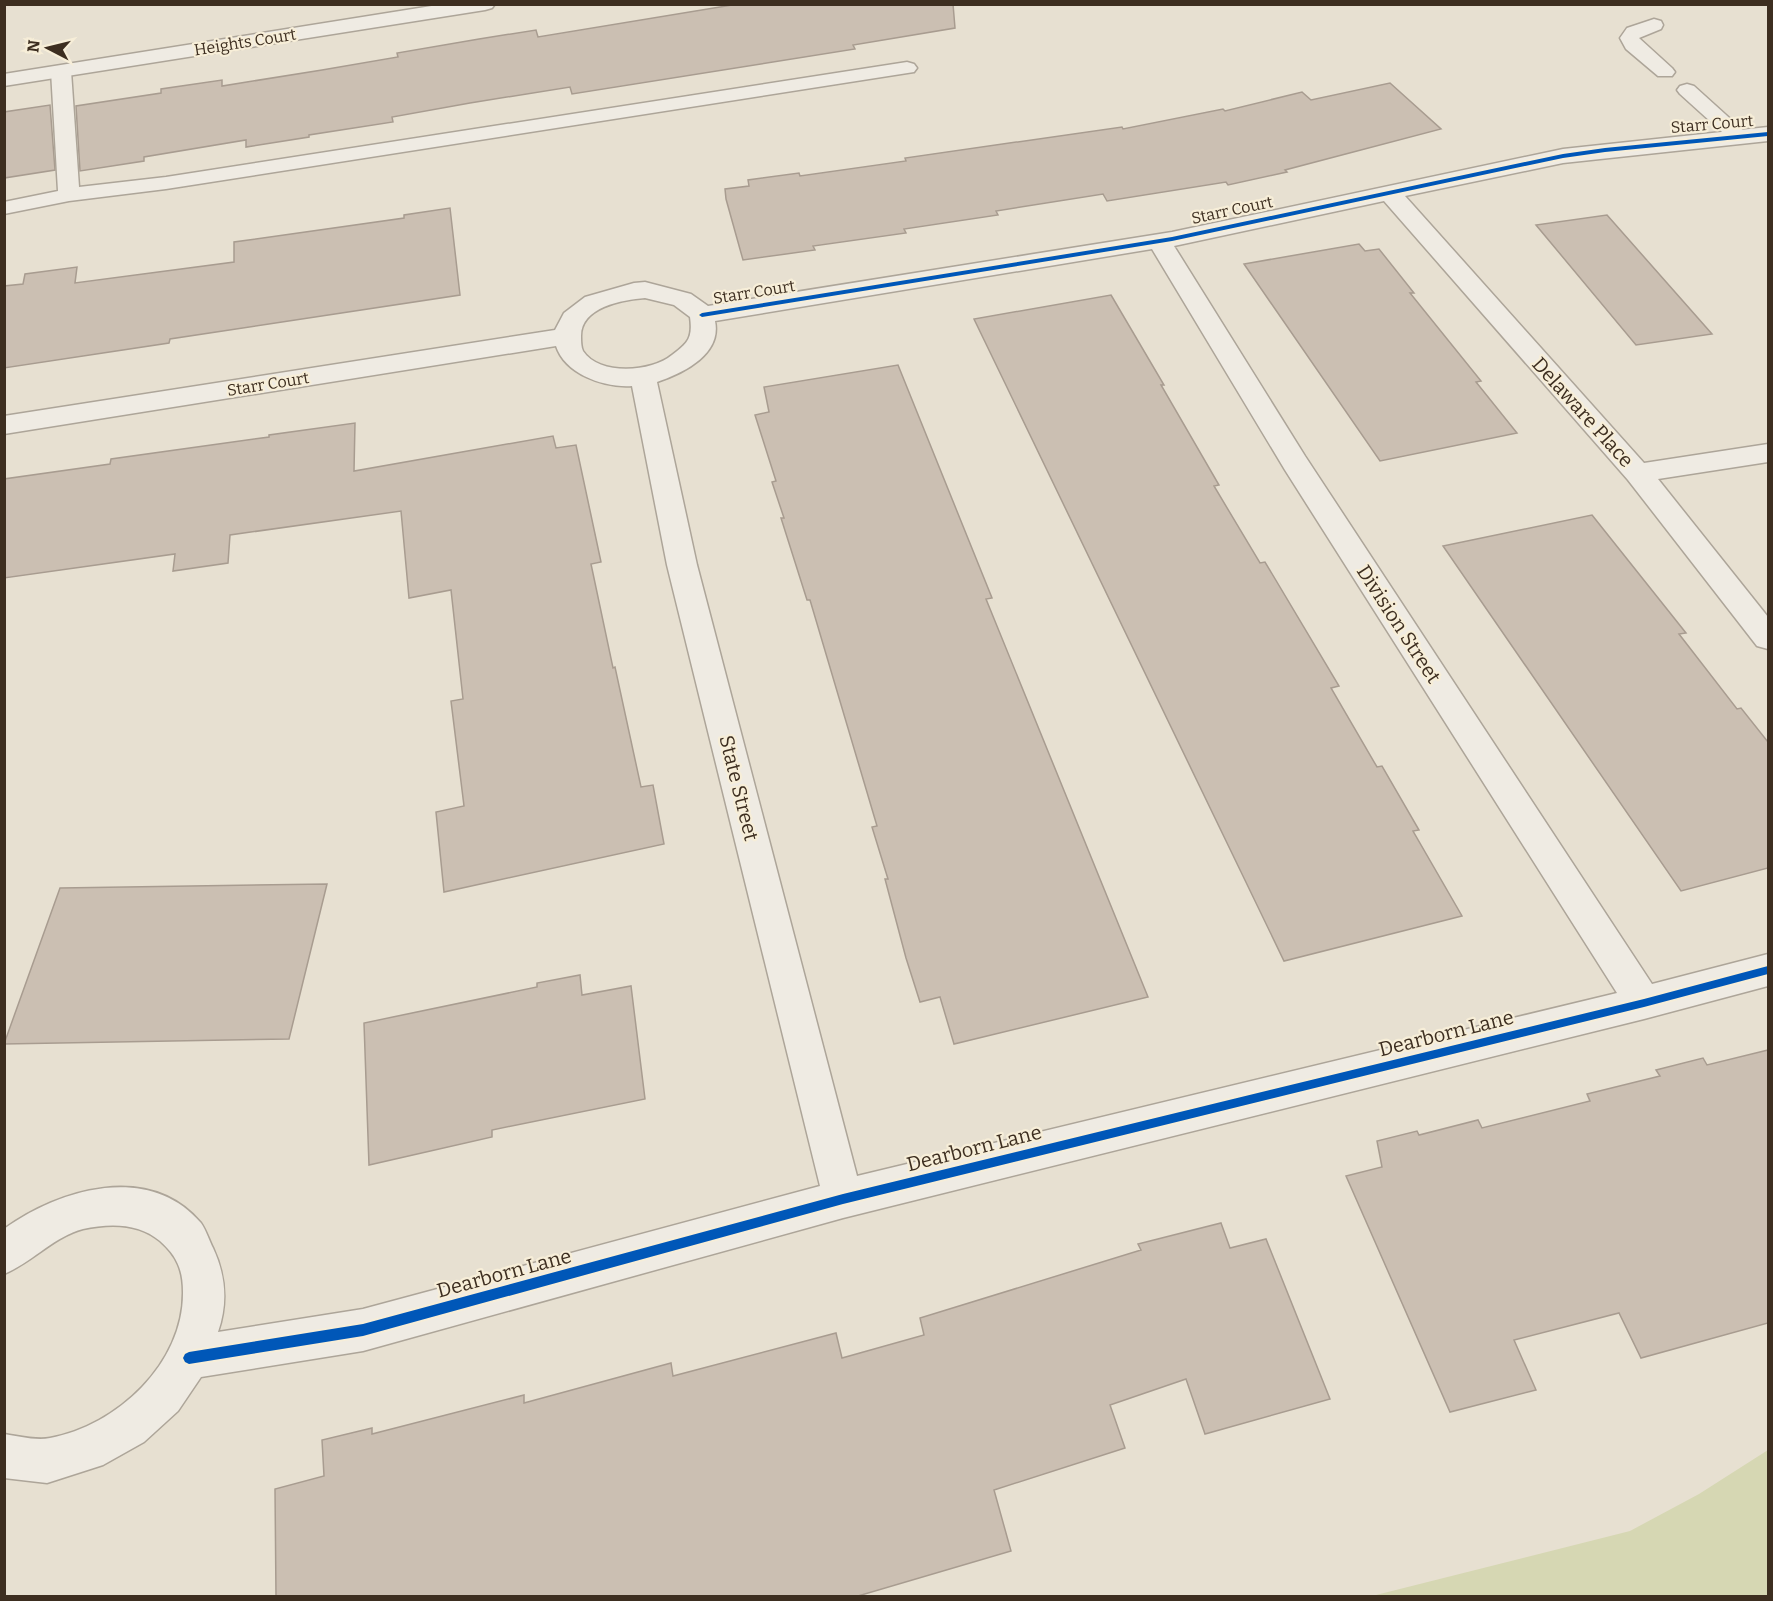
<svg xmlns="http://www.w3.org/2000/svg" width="1773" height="1601" font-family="Bitter,serif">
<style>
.green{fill:#d6d7b3}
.building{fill:#cbbfb2;stroke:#a89c90;stroke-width:1.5}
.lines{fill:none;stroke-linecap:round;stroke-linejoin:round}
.lane-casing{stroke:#ada599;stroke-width:3}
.street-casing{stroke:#ada599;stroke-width:3}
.lane{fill:#efebe3;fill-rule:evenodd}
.street{fill:#efebe3;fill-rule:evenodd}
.cycleway-casing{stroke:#f7eed8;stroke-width:4}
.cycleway{fill:#0057b8;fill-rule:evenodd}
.labels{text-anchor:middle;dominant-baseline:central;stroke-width:4.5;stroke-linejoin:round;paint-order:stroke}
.far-street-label{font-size:16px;fill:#3d2e20;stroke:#f7eed8}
.street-label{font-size:20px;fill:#3d2e20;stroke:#f7eed8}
</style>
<rect width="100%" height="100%" fill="#e7e0d1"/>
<polygon class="green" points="1768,1450 1768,1596 1372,1596 1630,1531 1699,1494"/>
<g class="building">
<polygon points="738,4 953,4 955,28 853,45 855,49 572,94 570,87 470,103 392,117 393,122 309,135 309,137 246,147 246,140 144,157 144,161 80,171 76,106 161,93 161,89 222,80 222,86 322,70 398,57 397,53 479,39 536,30 538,37"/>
<polygon points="1390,83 1441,129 1285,170 1287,172 1228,185 1226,182 1107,201 1103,194 996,211 998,215 904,229 906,233 813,246 815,250 743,260 726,199 725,189 749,186 748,180 799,173 800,176 906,161 905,158 1122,127 1123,129 1223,109 1225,111 1302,92 1311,100"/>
<polygon points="50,105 55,170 4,178 4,112"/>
<polygon points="450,208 460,295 170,339 169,343 4,368 4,286 23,284 25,274 77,267 75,283 234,262 234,242 404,218 404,215"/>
<polygon points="1607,215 1712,334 1636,345 1536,225"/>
<polygon points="1359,244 1365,251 1379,249 1414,293 1410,293 1481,381 1476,382 1517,433 1380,461 1244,264"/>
<polygon points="1111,295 1164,385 1161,385 1219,485 1214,486 1260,563 1265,562 1339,686 1331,688 1377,767 1382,766 1419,830 1413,831 1462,916 1284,961 974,319"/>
<polygon points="898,365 992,598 986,599 1148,997 954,1044 940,997 920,1002 906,958 885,879 888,879 872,827 877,826 810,600 807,600 781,518 784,518 772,482 776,481 755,415 769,412 764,387"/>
<polygon points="355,423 354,471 553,436 556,448 576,445 601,562 591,564 613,668 615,667 641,787 653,785 664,844 444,892 436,812 464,806 451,701 463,699 451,590 409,598 401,511 230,535 228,563 173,571 175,554 4,578 4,479 110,464 111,459 269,437 269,435"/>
<polygon points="1592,515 1686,633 1679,634 1737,709 1741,708 1768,742 1768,868 1681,891 1443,546"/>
<polygon points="327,884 289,1039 4,1044 60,888"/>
<polygon points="580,975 582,995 631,986 645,1099 492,1130 492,1137 369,1165 364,1023 537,987 537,983"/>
<polygon points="1768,1050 1768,1323 1641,1358 1619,1313 1514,1340 1536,1390 1450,1412 1346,1176 1382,1167 1377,1141 1417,1131 1419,1135 1478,1120 1482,1128 1590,1101 1587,1094 1660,1076 1656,1070 1703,1058 1707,1065"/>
<polygon points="1221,1223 1230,1248 1266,1239 1330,1399 1205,1434 1186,1379 1110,1405 1125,1448 994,1490 1011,1551 858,1596 276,1596 275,1489 324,1476 322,1440 372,1428 372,1434 524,1395 524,1403 671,1363 673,1376 836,1333 842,1358 924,1335 920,1318 1141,1250 1138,1244"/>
</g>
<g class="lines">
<g class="lane-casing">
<g id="lane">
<polygon points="1654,19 1661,21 1663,25 1661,29 1639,38 1672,68 1675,72 1672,76 1658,76 1626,49 1620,38 1627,28"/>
<polygon points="907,62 914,64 917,68 914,72 166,189 69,201 4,214 4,202 58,191 51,71 54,67 68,67 71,71 79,187 166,177"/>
<polygon points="1687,84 1694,86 1746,133 1749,137 1746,141 1732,141 1680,94 1677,90 1680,86"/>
</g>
</g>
<g class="street-casing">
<g id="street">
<polygon points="444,4 495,4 492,8 485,10 4,86 4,74"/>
<path d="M1768,127V141L1563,163L1405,196L1644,463L1768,444V462L1658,479L1768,617V649L1757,646L1628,480L1384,201L1174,246L1305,456L1652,984L1768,954V986L1644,1019L843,1218L363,1351L201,1377L178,1411L144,1442L103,1465L47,1483L4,1478V1434C18,1436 36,1441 50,1438C117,1426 184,1363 183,1292C183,1270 177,1256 160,1241C139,1223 110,1223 83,1229C53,1237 33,1262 4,1274V1229C59,1189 149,1162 201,1223C206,1230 209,1240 213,1248C226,1276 228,1303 218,1332L363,1309L820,1186L667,565L632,386C604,388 565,374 556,346L4,434V416L555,330L564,313L585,297L634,283L645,282L691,294L708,306L1172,232L1563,149ZM1152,249L1285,470L1617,993L857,1176L697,565L657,382C684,373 722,354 715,321ZM645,298L674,305L690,317C693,338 688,343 672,355C652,372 599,376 583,351C581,347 581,341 581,337C580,307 622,300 645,298Z"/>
</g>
</g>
<use href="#lane" class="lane"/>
<use href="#street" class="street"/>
<g class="cycleway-casing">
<g id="cycleway">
<polygon points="1768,132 1768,136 1605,152 1563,158 1172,241 702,317 699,315 702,313 1172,237 1563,154 1605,148"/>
<polygon points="1768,966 1768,974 1644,1007 843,1204 363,1336 189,1364 185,1362 183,1358 185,1354 189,1352 363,1324 843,1194 1644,999"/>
</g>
</g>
<use href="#cycleway" class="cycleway"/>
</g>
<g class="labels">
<g class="far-street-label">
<text transform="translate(245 42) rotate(-9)">Heights Court</text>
<text transform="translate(1712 124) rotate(-5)">Starr Court</text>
<text transform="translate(1232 210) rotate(-12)">Starr Court</text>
<text transform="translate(754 292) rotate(-9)">Starr Court</text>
<text transform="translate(268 384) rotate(-9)">Starr Court</text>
</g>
<g class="street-label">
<text transform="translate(1583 412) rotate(48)">Delaware Place</text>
<text transform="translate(1399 624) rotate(57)">Division Street</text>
<text transform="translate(739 788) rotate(76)">State Street</text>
<text transform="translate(1446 1033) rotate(-14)">Dearborn Lane</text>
<text transform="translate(974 1148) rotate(-14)">Dearborn Lane</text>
<text transform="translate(504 1273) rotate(-15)">Dearborn Lane</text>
</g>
</g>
<rect width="1773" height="1601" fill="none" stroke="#3d2e20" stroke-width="12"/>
<g transform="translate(48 48) rotate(277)" stroke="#f7eed8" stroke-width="4.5" paint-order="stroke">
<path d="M0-4.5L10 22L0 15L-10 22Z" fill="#3d2e20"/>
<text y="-9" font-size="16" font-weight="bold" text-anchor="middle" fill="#3d2e20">N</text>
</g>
</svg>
